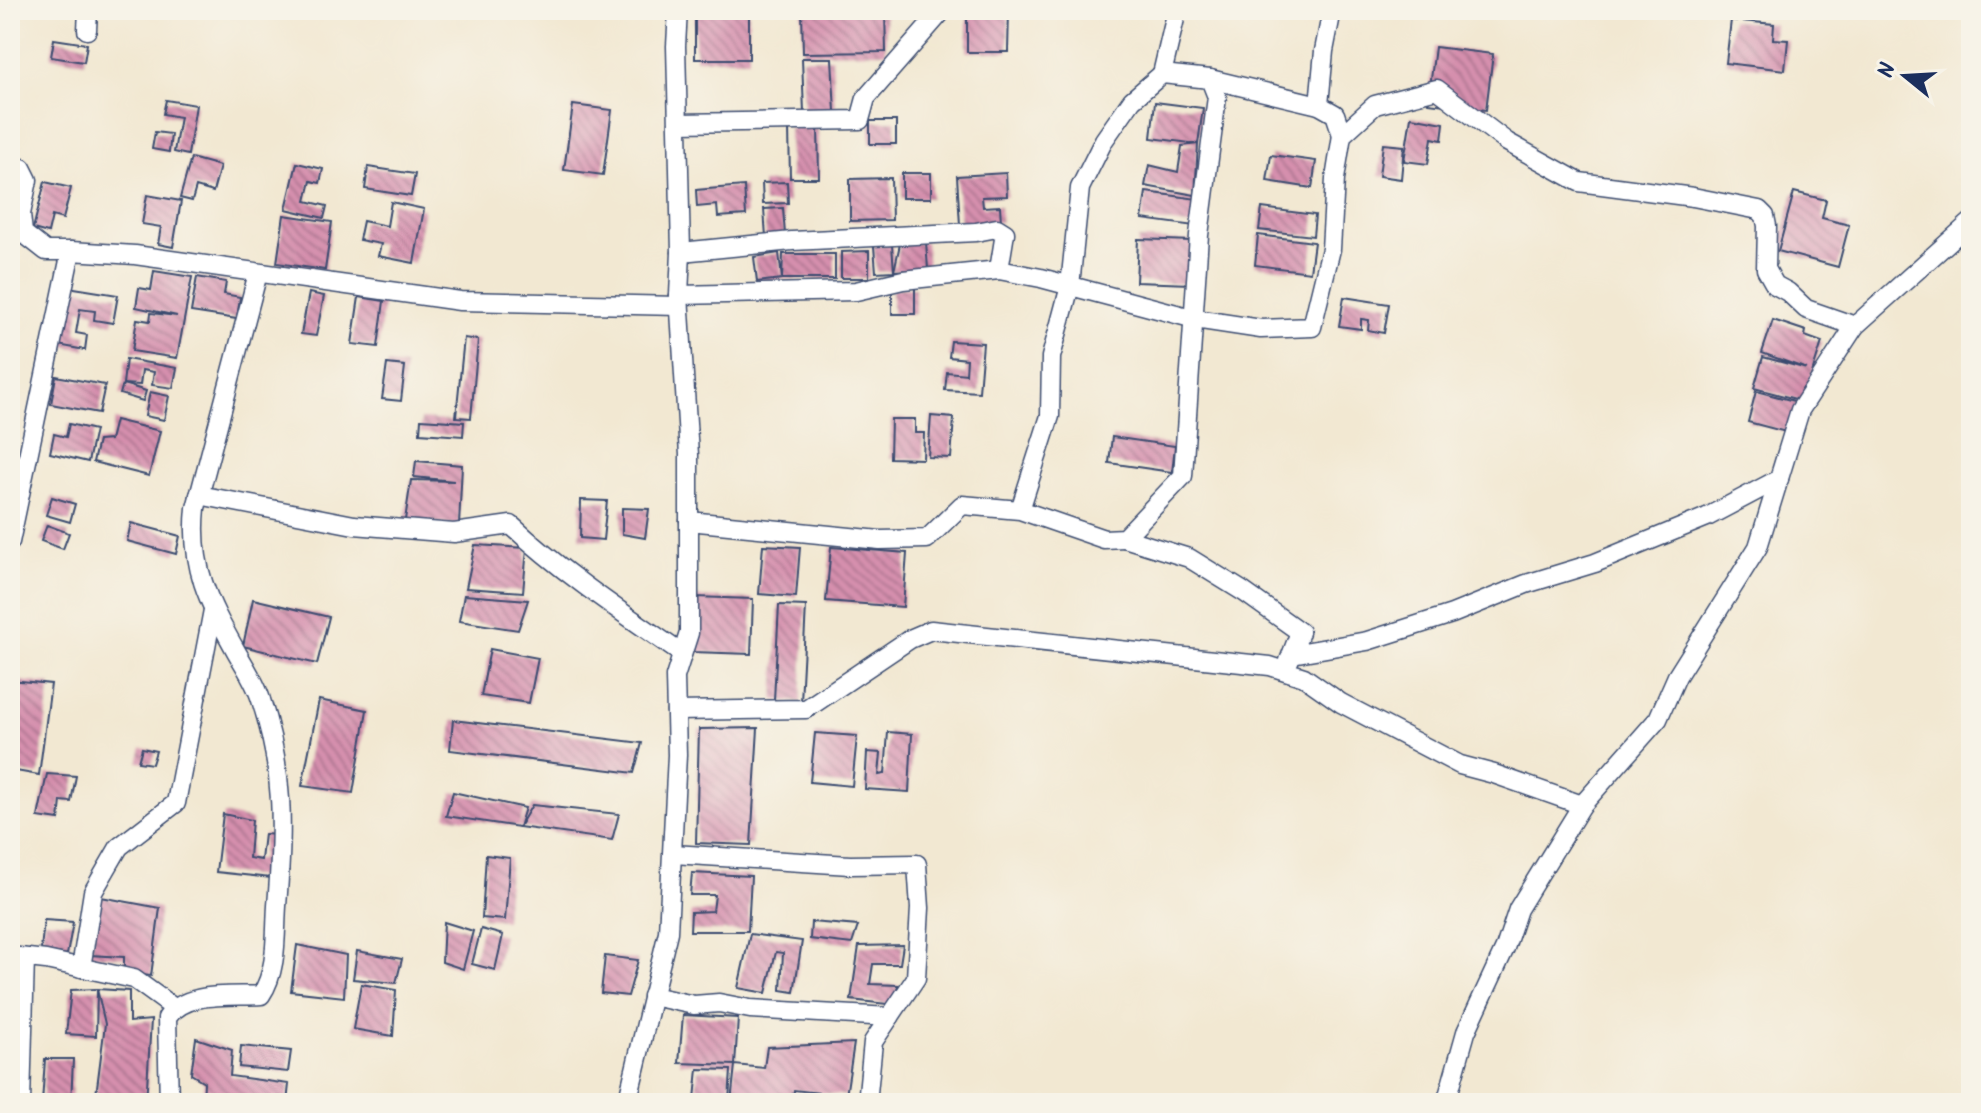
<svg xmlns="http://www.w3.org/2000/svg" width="1981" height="1113" font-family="Kalam,sans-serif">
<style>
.building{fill:url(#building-back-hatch)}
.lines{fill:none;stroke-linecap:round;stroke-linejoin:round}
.minor-casing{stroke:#3b4b6f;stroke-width:21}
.minor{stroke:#fff;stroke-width:18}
</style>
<defs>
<pattern id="building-back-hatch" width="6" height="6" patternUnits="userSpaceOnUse" patternTransform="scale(2)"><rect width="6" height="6" fill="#d58fad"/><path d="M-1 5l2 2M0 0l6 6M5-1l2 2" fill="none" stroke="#ac7590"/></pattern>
</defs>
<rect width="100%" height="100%" fill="#f7f3e8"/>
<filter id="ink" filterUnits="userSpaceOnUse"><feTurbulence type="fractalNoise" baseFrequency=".0125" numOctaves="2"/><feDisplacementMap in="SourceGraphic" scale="16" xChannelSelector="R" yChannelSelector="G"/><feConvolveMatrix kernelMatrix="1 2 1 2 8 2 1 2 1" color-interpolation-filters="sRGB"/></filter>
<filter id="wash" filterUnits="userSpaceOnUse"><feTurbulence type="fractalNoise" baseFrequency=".006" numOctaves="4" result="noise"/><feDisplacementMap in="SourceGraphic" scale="32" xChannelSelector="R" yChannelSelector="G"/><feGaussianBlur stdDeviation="1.8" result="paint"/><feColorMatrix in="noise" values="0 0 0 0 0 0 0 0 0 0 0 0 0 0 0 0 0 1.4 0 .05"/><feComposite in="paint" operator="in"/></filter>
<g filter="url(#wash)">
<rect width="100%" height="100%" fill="#f2e8d2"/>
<g id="blocks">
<g class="building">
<rect x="695" y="10" width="54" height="49"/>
<polygon points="802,10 885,10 886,52 803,53"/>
<polygon points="967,10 1009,10 1008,52 967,52"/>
<polygon points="1731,20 1774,24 1773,39 1788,40 1785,70 1726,63"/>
<polygon points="54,39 87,44 84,62 51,57"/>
<polygon points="1435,47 1493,54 1486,110 1428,103"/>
<polygon points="802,58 832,58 835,112 804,113"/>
<polygon points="166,100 196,105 188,155 174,152 180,117 163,114"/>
<polygon points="1155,102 1203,108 1198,144 1151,138"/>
<polygon points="573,105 612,110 603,175 564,170"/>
<polygon points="1411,117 1444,123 1442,140 1432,138 1428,164 1404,161"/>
<rect x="870" y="121" width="26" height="23"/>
<polygon points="818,127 819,178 790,178 789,128"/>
<polygon points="155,132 171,134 169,152 152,149"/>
<polygon points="1198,144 1195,195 1145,186 1149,165 1178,172 1182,146"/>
<polygon points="1383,144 1404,146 1401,179 1379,176"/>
<polygon points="1271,155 1316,161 1312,188 1267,181"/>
<polygon points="191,158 220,166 213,192 196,187 192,201 180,198"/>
<polygon points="297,163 323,169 320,183 311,181 306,201 327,206 324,218 286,209"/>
<polygon points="368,167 415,174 411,196 365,189"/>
<rect x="902" y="173" width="29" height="25"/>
<polygon points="1006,173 1007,196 982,197 983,207 1000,206 1001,222 960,225 957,176"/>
<polygon points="891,178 892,220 850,221 850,179"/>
<polygon points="45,182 71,188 63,219 52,216 48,233 33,229"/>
<polygon points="787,182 788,203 763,204 762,183"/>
<polygon points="744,186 746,215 718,217 717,205 697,207 696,190"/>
<polygon points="1146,192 1198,199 1194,226 1142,219"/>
<polygon points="1794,192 1826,200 1822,218 1849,225 1838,267 1778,251"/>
<polygon points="147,195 181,201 173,247 158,244 161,227 142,224"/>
<polygon points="391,202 424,209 414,263 378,256 381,244 359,240 363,221 387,226"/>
<polygon points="783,208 785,235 766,237 764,209"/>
<polygon points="1262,208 1315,215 1313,236 1259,230"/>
<polygon points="284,215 332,222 325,270 277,263"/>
<polygon points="1258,235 1314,242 1310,272 1255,265"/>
<polygon points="1138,239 1192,241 1191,284 1136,282"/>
<polygon points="926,242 928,269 894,271 900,244"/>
<polygon points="892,245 894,271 876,272 874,246"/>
<polygon points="869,251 869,278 841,278 841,252"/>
<polygon points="779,253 782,279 783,254 835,254 835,279 782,279 757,282 754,257"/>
<polygon points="154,271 192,277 177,358 132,351 137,319 150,321 151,313 177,316 136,307 139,288 151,290"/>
<polygon points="197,277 226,282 224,294 240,297 237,319 191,312"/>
<polygon points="68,287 118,295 113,323 94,320 95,311 80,309 76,333 87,335 85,350 58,345"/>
<rect x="892" y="288" width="23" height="26"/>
<polygon points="309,293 324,296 316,336 301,334"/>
<polygon points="359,297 384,301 378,347 352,344"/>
<polygon points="1344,297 1389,304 1384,333 1368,330 1369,320 1361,319 1361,329 1339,326"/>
<polygon points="10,314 17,316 11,339 10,339"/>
<polygon points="1773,320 1806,331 1805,336 1822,342 1803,401 1754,388 1763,357 1807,369 1762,353"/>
<polygon points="464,338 478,340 471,418 456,417"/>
<polygon points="951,341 983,343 979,392 945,390 947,372 966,374 967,359 949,357"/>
<polygon points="126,359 177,368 173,388 152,385 154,372 142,370 140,385 123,384"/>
<polygon points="387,364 405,366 401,401 382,399"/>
<polygon points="56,376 105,385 99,413 51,404"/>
<polygon points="123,384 146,391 143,401 120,394"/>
<polygon points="1756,391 1798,402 1790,433 1748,422"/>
<polygon points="150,392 169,396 164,420 145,416"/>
<polygon points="931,416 954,418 951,458 928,457"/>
<polygon points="421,419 464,422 463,436 420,433"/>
<polygon points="891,419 915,419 915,433 924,433 923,459 890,458"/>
<polygon points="115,420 160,431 149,476 93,462 98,441 110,440"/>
<polygon points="69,424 95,430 88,462 50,453 54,434 66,437"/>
<polygon points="1112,437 1175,446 1172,472 1109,463"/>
<polygon points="416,461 462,465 459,525 405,520 411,480 454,481 414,477"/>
<polygon points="52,497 75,504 70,522 46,515"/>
<polygon points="581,500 607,501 603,540 580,538"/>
<polygon points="622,508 649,509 645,538 622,534"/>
<polygon points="131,523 180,536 176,554 127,541"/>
<polygon points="47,525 69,533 63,549 41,541"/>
<polygon points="475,545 527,548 523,592 466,588"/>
<polygon points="763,545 800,547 796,597 759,594"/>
<polygon points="831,547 907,553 903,607 826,601"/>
<polygon points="464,595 528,600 518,630 459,621"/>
<polygon points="695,597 753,599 751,654 693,652"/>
<polygon points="253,599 329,617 317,664 243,646"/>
<polygon points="779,605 806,606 801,702 774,700"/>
<polygon points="490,649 538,658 529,703 481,696"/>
<polygon points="10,680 51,684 39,775 10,770"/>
<polygon points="319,700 367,710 353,793 302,786"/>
<polygon points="453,720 642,743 634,773 450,750"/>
<polygon points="758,728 751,845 696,843 699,729"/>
<polygon points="888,732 912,734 909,792 865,789 867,752 881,753 879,775 885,774"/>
<polygon points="815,733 857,736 852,786 810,782"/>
<polygon points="142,748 156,751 152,764 138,762"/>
<polygon points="47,774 76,776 71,802 61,801 59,820 38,817"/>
<polygon points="453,792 525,808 519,827 446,816"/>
<polygon points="532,805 619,814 612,840 519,827"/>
<polygon points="223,814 252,820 249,858 261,860 264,834 278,835 271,878 216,872"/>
<polygon points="486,855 510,858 505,920 482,918"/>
<polygon points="692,873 751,876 748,931 690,931 691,912 713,911 715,895 690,895"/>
<polygon points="101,897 160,908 151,976 124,973 124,957 90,955"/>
<polygon points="44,920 73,922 67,955 41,950"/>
<polygon points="444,922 473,931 463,969 442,962"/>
<polygon points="811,922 858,926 852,944 810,939"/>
<polygon points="481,929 503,935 495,970 472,964"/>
<polygon points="750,934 802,941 794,992 781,990 783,953 776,952 766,993 738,988"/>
<polygon points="297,945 346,955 344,997 291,991"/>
<polygon points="903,945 900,964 873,964 870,984 898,985 896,1005 851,1000 859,946"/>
<polygon points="357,951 402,959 396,983 353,979"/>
<polygon points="605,956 638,960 628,996 601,993"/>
<polygon points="361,984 396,990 393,1036 353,1029"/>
<polygon points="97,989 129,991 129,1022 151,1020 146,1103 95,1103 105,1024 97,989 96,1036 66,1034 71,990"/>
<polygon points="683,1015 738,1018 735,1065 679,1063"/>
<polygon points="196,1038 232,1050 230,1076 289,1084 287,1103 203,1103 204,1082 191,1074"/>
<polygon points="854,1043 846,1096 794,1090 792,1103 731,1103 735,1065 764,1068 767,1047"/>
<polygon points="241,1046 291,1051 288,1072 239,1067"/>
<polygon points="45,1059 73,1059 71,1103 42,1103"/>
<polygon points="698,1069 731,1070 729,1101 695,1099"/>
</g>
</g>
</g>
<g filter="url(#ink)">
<use href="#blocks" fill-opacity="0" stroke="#3b4b6f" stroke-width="2"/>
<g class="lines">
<g class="minor-casing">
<g id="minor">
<polyline points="87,30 88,10"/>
<polyline points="1162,74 1177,10"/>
<polyline points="1210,79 1319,105 1335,114 1342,135"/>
<polyline points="1319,105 1324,51 1332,10"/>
<polyline points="678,123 860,120 866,98 943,10"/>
<polyline points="10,165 22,168 28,180 21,214 23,233 46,251 71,251"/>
<polyline points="681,252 792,241 976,232 997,228 1005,233 999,270"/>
<polyline points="679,295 856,291 903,280 999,270 1041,278 1195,319 1261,329 1312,327 1331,249 1335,179 1342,135 1375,105 1437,89 1507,142 1579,182 1693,197 1759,210 1765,216 1767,226 1766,269 1775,285 1788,292 1806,309 1855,326"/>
<path d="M199,495L354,525L454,533L511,525C564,574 623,613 682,654"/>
<polyline points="689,521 880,540 927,539 962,505 1020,510 1050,416 1051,357 1070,286 1080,188 1104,140 1132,100 1162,74 1210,79 1217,97 1199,235 1183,476 1124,538 1104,539 1020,510"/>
<polyline points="1124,538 1189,558 1244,592 1300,632 1289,661"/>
<polyline points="10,542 71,251 135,255 460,301 679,306"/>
<polyline points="1292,654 1367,641 1452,614 1526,584 1595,563 1707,517 1779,479"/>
<polyline points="676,711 806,709 910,639 931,630 1270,666 1304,677 1341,703 1460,765 1494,774 1582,805"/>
<polyline points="673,854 850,865 917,864 920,908 916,978 873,1042 867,1103"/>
<polyline points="10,956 46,960 134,979 174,1008"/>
<polyline points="81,968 93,892 119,847 176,803 213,610"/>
<polyline points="652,996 694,1005 719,1003 750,1009 890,1017"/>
<polyline points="21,1103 25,958"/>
<path d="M169,1103L167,1018C185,990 232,997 261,995C278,970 275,934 277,906C283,830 285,774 261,700C256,683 245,667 236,651C208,601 190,567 196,508L258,273"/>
<polyline points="627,1103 668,932 677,755 675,677 689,633 689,455 679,295 681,252 676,46 678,10"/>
<polyline points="1446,1103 1466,1032 1505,948 1518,909 1582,805 1658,719 1677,676 1758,547 1800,410 1855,326 1971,222"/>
</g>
</g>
<use href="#minor" class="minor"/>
</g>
</g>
<rect width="1981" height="1113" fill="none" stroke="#f7f3e8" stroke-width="40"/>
<g transform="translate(1905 76) rotate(288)" stroke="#f7f3e8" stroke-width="6" paint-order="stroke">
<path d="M0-6L14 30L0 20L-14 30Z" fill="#1b2f5e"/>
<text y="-12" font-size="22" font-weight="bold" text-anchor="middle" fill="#1b2f5e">N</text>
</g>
</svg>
